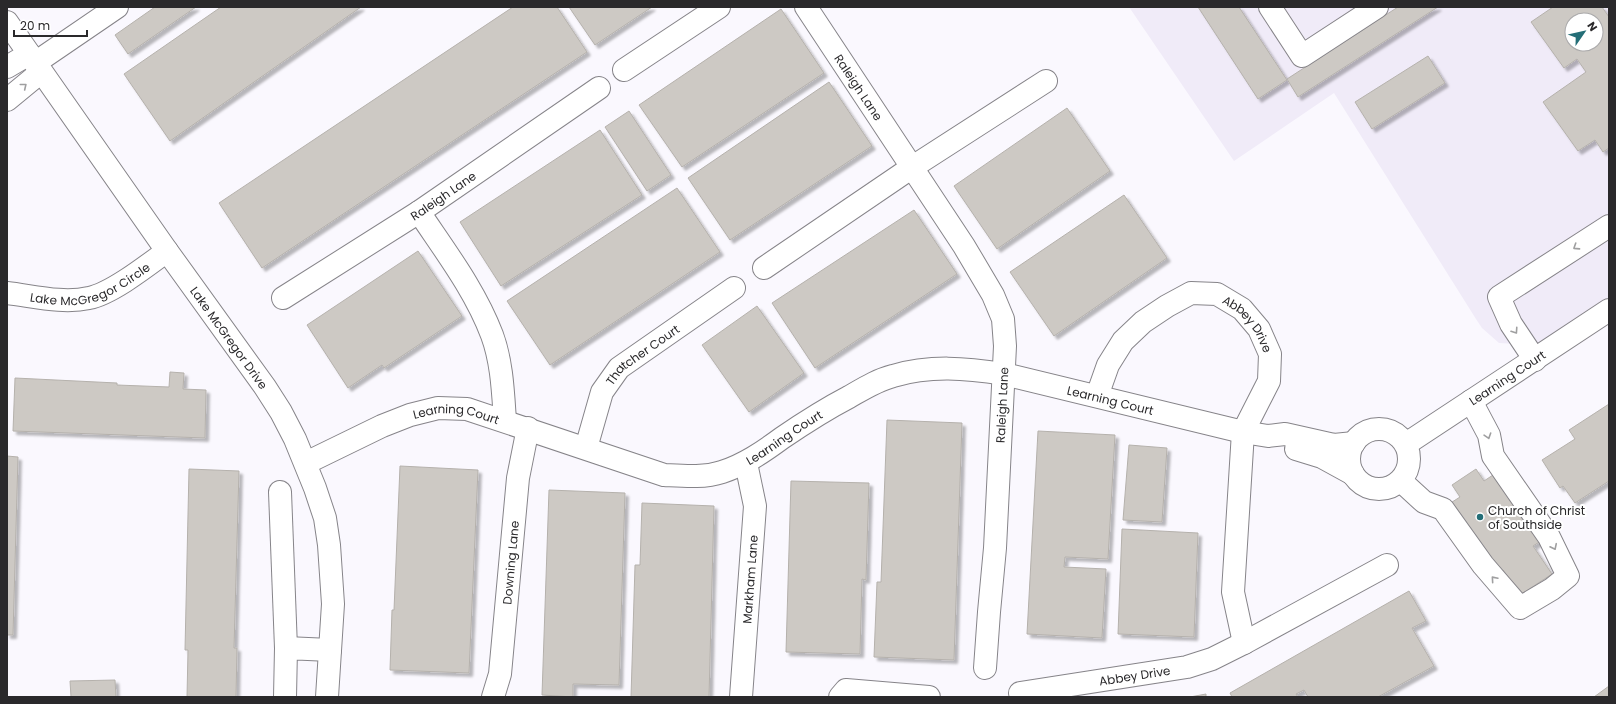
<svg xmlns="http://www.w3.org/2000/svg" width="1616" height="704" font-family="Poppins,sans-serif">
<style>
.built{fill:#f0ebf8;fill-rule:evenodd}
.building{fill:#cdc9c4;stroke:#b5b1ac;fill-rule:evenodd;filter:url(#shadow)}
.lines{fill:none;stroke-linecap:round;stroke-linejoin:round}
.minor-casing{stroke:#868489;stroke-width:24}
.minor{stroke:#fff;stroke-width:22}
.oneway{stroke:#9f9fa0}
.poi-dot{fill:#246e77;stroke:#fff;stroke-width:1.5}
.labels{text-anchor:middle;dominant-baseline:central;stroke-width:4;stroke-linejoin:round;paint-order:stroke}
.street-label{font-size:12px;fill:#2a292b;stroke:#fff}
.poi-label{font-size:12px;fill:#2a292b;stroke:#fff;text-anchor:start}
</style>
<defs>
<filter id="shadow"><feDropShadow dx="3.5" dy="3.5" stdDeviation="1" flood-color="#0004"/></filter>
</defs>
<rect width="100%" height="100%" fill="#faf8fe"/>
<path class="built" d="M1129,7H1609V322L1570,347L1499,343L1482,328L1476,319L1334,93L1234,161ZM1572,20H1596V44H1572Z"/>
<g class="building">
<polygon points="155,7 196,7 128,54 115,35"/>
<polygon points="221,7 361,7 170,141 124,74"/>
<polygon points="513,7 557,7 587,52 262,268 219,203"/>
<polygon points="569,7 652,7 595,45"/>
<polygon points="1198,7 1239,7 1287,80 1258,99"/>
<polygon points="1398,7 1438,7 1298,97 1287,79"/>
<path d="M1553,7H1602L1609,17V148L1603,152L1595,140L1578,151L1543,102L1586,72L1577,59L1564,68L1531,22ZM1572,20H1596V44H1572Z"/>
<polygon points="781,9 824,73 682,167 639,105"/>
<polygon points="1428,56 1445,83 1372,129 1355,102"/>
<polygon points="829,82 872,146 730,240 688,178"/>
<polygon points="1067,108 1110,171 997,249 954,186"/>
<polygon points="629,111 671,175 647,191 605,127"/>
<polygon points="600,130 642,195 501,286 460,222"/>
<polygon points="677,188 720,252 550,365 507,301"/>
<polygon points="1124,195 1167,258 1054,336 1010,272"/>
<polygon points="914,210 957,274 815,368 772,303"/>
<polygon points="418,251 462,316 384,368 382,365 348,388 307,325"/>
<polygon points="757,306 804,373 749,412 702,345"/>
<polygon points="170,372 184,373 183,389 206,390 205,438 13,431 15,378 117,383 117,385 169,387"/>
<polygon points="1609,404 1609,481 1575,503 1563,486 1560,488 1542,460 1575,439 1569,430"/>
<polygon points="887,420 962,423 954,660 874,657 877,582 881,582"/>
<polygon points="1038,431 1115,435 1108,559 1065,557 1064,567 1106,569 1102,638 1027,634"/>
<polygon points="1129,445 1167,448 1162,522 1123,520"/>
<polygon points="7,456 18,457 13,635 7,635"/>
<polygon points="400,466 478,470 469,673 390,670 392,610 394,610"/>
<polygon points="189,469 239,471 234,648 237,648 236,697 187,697 188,650 185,650"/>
<polygon points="1476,469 1484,481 1496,473 1541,541 1533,546 1552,574 1520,595 1503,570 1496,575 1449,504 1460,497 1452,485"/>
<polygon points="791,481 869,483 866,580 862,579 860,654 786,652"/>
<polygon points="549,490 625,493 619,685 573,684 573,697 542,695"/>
<polygon points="642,503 714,506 709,697 631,697 635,565 640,565"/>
<polygon points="1122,529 1198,533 1194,637 1118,634"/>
<polygon points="1409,591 1426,621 1412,628 1434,666 1378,697 1308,697 1304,690 1296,694 1298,697 1232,697 1230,693"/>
<polygon points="115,680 116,697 71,697 70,681"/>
<polygon points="1609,686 1609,697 1594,697"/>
<polygon points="1206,694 1206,697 1190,697"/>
</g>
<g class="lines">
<g class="minor-casing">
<g id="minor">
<path id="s1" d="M806,7L964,246L993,295L1003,319L1005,346L995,548L989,612L985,668"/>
<polyline points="1270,7 1302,56 1377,7"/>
<path id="s2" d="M7,22L167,251L265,387L281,412L295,439L315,488L325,518L329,545L333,604L327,697"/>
<polyline points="35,63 117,7"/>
<polyline points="7,67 29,54"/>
<polyline points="624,70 719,7"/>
<polyline points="7,100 41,72"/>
<path d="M419,212C445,251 475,290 492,335C502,362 503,392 505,421"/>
<polyline points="764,268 911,168 1046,81"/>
<path id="s3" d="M7,293C33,296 63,304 89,298C111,294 148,265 167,251"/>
<path id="s4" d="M283,298L419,212L599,88"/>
<polyline points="1535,360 1511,324 1499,297 1609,226"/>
<path id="s5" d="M1097,396L1108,365L1123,341L1143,322L1167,306L1191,293L1217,294L1242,309L1259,329L1270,354L1269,381L1243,432L1233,592L1244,643"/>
<circle cx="1379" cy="459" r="30"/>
<path id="s6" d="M1406,444L1609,310"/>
<path id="s7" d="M586,448L602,392L619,368L734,288"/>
<polyline points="1296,449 1322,457 1353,474"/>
<path id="s8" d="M306,463L382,426L410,415L438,408L467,409L664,475C683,476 704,478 722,472C744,465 763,452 782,438C804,423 826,409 849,397C863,389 877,380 893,376C930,365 966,368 1004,374L1243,432L1268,436L1285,434L1334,445L1354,443"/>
<polyline points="1401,481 1424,502 1443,509 1483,565 1520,608 1552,589 1568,576 1549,537 1493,456 1489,435 1471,401"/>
<polyline points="280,492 286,648"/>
<path id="s9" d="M1020,693L1187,667L1212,659L1244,643L1387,565"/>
<polyline points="285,697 286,648 330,650"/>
<path id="s10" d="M493,697L500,674L518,478L528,428"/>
<path id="s11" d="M741,697L755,506L746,463"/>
<polyline points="840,697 846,690 929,697"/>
</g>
</g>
<use href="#minor" class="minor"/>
</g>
<defs><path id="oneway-chevron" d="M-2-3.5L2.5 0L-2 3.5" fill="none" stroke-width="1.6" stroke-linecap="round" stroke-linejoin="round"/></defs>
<g class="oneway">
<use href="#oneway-chevron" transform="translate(24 86) rotate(-39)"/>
<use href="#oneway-chevron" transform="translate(1576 247) rotate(147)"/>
<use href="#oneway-chevron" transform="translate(1515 331) rotate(56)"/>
<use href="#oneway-chevron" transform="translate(1488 436) rotate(72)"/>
<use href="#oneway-chevron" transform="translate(1554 547) rotate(64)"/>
<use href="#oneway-chevron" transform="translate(1494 579) rotate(-131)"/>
</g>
<circle class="poi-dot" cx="1480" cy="517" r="4"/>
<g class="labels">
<g class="street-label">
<text stroke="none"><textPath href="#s1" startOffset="96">Raleigh Lane</textPath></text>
<text stroke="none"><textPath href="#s4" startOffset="190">Raleigh Lane</textPath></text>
<text stroke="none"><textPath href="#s3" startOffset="87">Lake McGregor Circle</textPath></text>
<text stroke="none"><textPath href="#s5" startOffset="215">Abbey Drive</textPath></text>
<text stroke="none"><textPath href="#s2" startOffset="386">Lake McGregor Drive</textPath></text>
<text stroke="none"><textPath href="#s7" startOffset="114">Thatcher Court</textPath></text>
<text stroke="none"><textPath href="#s6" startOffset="121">Learning Court</textPath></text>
<text stroke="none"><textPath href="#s8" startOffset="857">Learning Court</textPath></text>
<text transform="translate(1002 405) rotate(-87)">Raleigh Lane</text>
<text stroke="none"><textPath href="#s8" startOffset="162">Learning Court</textPath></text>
<text stroke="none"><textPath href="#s8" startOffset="510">Learning Court</textPath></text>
<text stroke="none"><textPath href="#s10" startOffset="136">Downing Lane</textPath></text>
<text stroke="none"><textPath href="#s11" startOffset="118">Markham Lane</textPath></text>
<text stroke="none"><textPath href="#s9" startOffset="116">Abbey Drive</textPath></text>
</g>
<g class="poi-label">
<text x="1488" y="510">Church of Christ<tspan x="1488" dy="14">of Southside</tspan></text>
</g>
</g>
<rect width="1616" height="704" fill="none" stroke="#2a292b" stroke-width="16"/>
<g transform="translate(1584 32) rotate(56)"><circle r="19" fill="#ffffff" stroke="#aaa9aa"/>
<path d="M0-3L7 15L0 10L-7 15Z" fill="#246e77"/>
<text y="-6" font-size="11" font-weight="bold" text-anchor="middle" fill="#2a292b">N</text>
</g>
<path d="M14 30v6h73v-6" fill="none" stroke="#2a292b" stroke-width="2"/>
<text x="20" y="30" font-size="12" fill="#2a292b" stroke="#ffffff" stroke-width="3" paint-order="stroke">20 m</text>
</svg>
